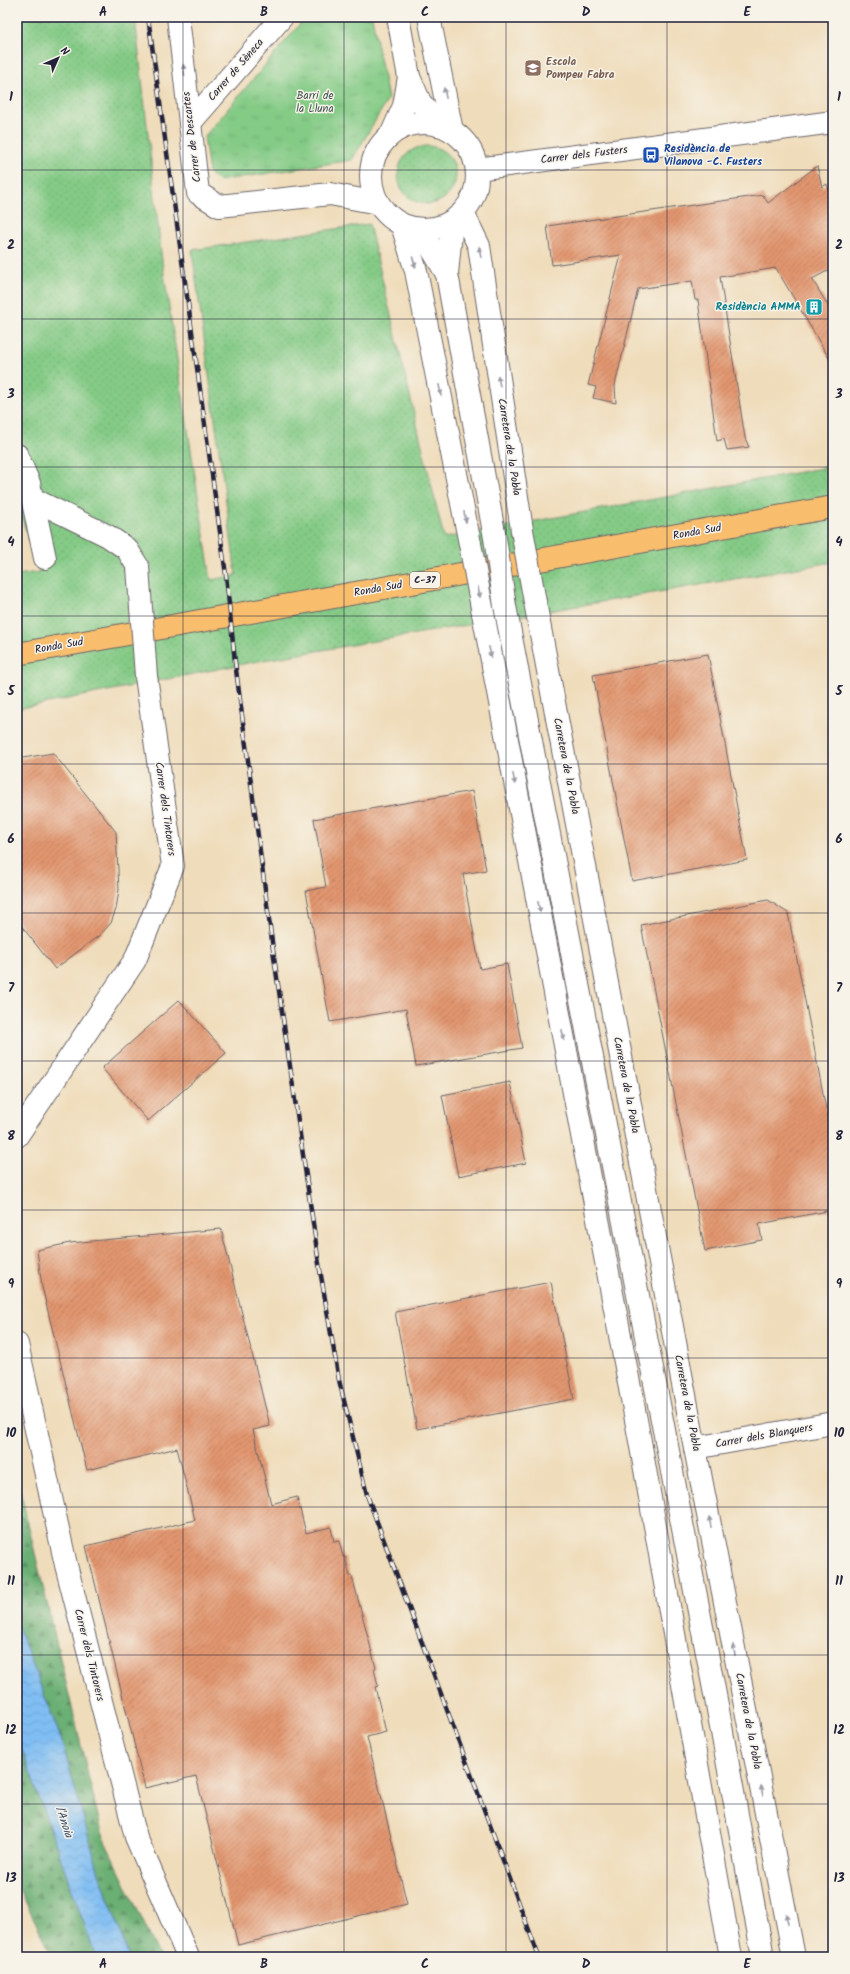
<svg xmlns="http://www.w3.org/2000/svg" width="850" height="1974" font-family="Kalam,sans-serif">
<style>
.grass{fill:url(#grass-dots);stroke:#537660}
.forest{fill:url(#forest-firs);stroke:#466857}
.park{fill:url(#park-tufts);stroke:#537660}
.water{fill:url(#water-waves);stroke:#507097}
.building{fill:url(#building-hatch)}
.lines{fill:none;stroke-linecap:round;stroke-linejoin:round}
.minor-casing{stroke:#6a6367;stroke-width:24}
.highway-casing{stroke:#6a6367;stroke-width:24}
.minor{stroke:#fff;stroke-width:22}
.highway{stroke:#f9be6d;stroke-width:22}
.rail-casing{stroke:#22223b;stroke-width:4.5}
.rail{stroke:#f7f3e8;stroke-width:3;stroke-dasharray:9;stroke-linecap:butt}
.minor-bridge-casing{stroke:#6a6367;stroke-width:24;stroke-linecap:butt}
.minor-bridge{stroke:#fff;stroke-width:22}
.oneway{fill:#9c9ca7}
.grid{fill:none;stroke:#22223b;stroke-width:1;stroke-opacity:0.55}
.labels{text-anchor:middle;dominant-baseline:central;stroke-width:3;stroke-linejoin:round;paint-order:stroke}
.shield{fill:#f7f3e8;stroke:#62616f;stroke-width:1}
.shield-label{font-size:10px;font-weight:bold;fill:#22223b}
.education-label{font-size:11px;font-weight:bold;fill:#785e54;stroke:#f7f3e8;text-anchor:start}
.street-label{font-size:11px;fill:#22223b;stroke:#f7f3e8}
.park-label{font-size:11px;fill:#3f5552;stroke:#f7f3e8}
.transit-label{font-size:11px;font-weight:bold;fill:#164399;stroke:#f7f3e8;text-anchor:start}
.culture-label{font-size:11px;font-weight:bold;fill:#0d838f;stroke:#f7f3e8;text-anchor:end}
.water-label{font-size:12px;font-style:italic;fill:#3e5072;stroke:#f7f3e8}
.neatline{fill:none;stroke:#22223b;stroke-width:1.5}
.grid-label{font-size:13px;text-anchor:middle;font-weight:bold;fill:#22223b}
</style>
<defs>
<pattern id="grass-dots" width="8" height="8" patternUnits="userSpaceOnUse"><rect width="8" height="8" fill="#84cb86"/><path d="M2 2h.1M6 6h.1" fill="none" stroke="#72ae75" stroke-width="1.8" stroke-linecap="round"/></pattern>
<pattern id="forest-firs" width="22" height="20" patternUnits="userSpaceOnUse"><rect width="22" height="20" fill="#6baf73"/><path d="M5 1l3.5 6h-7zM16 11l3.5 6h-7z" fill="#588e60"/></pattern>
<pattern id="park-tufts" width="24" height="20" patternUnits="userSpaceOnUse"><rect width="24" height="20" fill="#84cb86"/><path d="M3 7l-1-3M5 7V3M7 7l1-3M15 17l-1-3M17 17v-4M19 17l1-3" fill="none" stroke="#72ae75"/></pattern>
<pattern id="water-waves" width="16" height="10" patternUnits="userSpaceOnUse"><rect width="16" height="10" fill="#7fbdf3"/><path d="M0 5q4-4 8 0t8 0" fill="none" stroke="#6da2d1"/></pattern>
<pattern id="building-hatch" width="6" height="6" patternUnits="userSpaceOnUse"><rect width="6" height="6" fill="#e2966f"/><path d="M-1 1l2-2M0 6l6-6M5 7l2-2" fill="none" stroke="#b77a5c"/></pattern>
</defs>
<rect width="100%" height="100%" fill="#f7f3e8"/>
<filter id="ink" filterUnits="userSpaceOnUse"><feTurbulence type="fractalNoise" baseFrequency=".025" numOctaves="2"/><feDisplacementMap in="SourceGraphic" scale="8" xChannelSelector="R" yChannelSelector="G"/><feConvolveMatrix kernelMatrix="1 2 1 2 8 2 1 2 1" color-interpolation-filters="sRGB"/></filter>
<filter id="wash" filterUnits="userSpaceOnUse"><feTurbulence type="fractalNoise" baseFrequency=".012" numOctaves="4" result="noise"/><feDisplacementMap in="SourceGraphic" scale="16" xChannelSelector="R" yChannelSelector="G"/><feGaussianBlur stdDeviation="0.9" result="paint"/><feColorMatrix in="noise" values="0 0 0 0 0 0 0 0 0 0 0 0 0 0 0 0 0 1.4 0 .05"/><feComposite in="paint" operator="in"/></filter>
<g filter="url(#wash)">
<rect width="100%" height="100%" fill="#efdcba"/>
<g class="grass">
<polygon points="17,17 135,17 162,261 211,580 236,575 192,250 369,224 444,538 833,466 833,562 253,662 17,709 17,575 39,572 17,502"/>
<circle cx="427" cy="175" r="29"/>
<polygon points="17,1478 28,1524 17,1512"/>
</g>
<g class="forest">
<polygon points="17,1512 28,1524 103,1837 160,1957 129,1957 98,1870 61,1739 17,1624"/>
<polygon points="17,1736 94,1951 96,1957 53,1957 17,1885"/>
</g>
<polygon class="park" points="306,17 372,17 388,99 352,160 218,181 209,173 204,137"/>
<polygon class="water" points="17,1624 61,1739 98,1870 129,1957 96,1957 17,1736"/>
<g id="blocks">
<g class="building">
<polygon points="817,166 822,187 827,184 833,206 833,268 812,279 833,314 833,365 776,268 720,277 745,438 749,447 727,450 724,439 717,441 698,300 695,300 692,281 638,289 615,385 616,403 593,398 596,387 588,385 621,255 552,265 547,226 763,195 768,203"/>
<polygon points="708,654 747,860 632,881 593,675"/>
<polygon points="53,753 116,832 119,890 116,909 111,923 101,934 55,969 17,920 17,759"/>
<polygon points="472,791 486,870 463,874 480,969 507,964 522,1048 416,1066 406,1009 330,1022 306,891 326,887 314,819"/>
<polygon points="768,900 788,913 833,1145 833,1210 759,1224 762,1240 705,1251 641,925"/>
<polygon points="179,1000 226,1053 148,1121 102,1068"/>
<polygon points="510,1082 526,1163 458,1176 442,1095"/>
<polygon points="221,1229 270,1426 253,1430 271,1504 297,1497 306,1533 331,1527 334,1542 339,1541 343,1557 345,1557 350,1576 352,1576 376,1668 374,1669 378,1686 375,1687 386,1732 367,1737 407,1904 238,1945 196,1776 145,1788 86,1546 195,1520 177,1448 87,1470 42,1287 37,1250 70,1243"/>
<polygon points="551,1282 574,1399 417,1429 395,1312"/>
</g>
</g>
</g>
<g filter="url(#ink)">
<use href="#blocks" fill-opacity="0" stroke="#6a6367" stroke-width="1"/>
<g class="lines">
<g class="minor-casing">
<g id="minor">
<polyline points="178,17 198,193 219,206 330,194 378,203"/>
<polyline points="398,17 409,77 420,102 438,125"/>
<polyline points="429,17 452,131"/>
<polyline points="190,123 282,17"/>
<circle cx="424" cy="176" r="53"/>
<polyline points="392,133 404,106 409,77"/>
<polyline points="477,169 833,122"/>
<polyline points="463,213 479,246 522,530"/>
<polyline points="452,222 447,274 495,538"/>
<polyline points="402,225 416,271 470,544"/>
<polyline points="420,229 447,274"/>
<polyline points="17,455 29,483 45,558"/>
<polyline points="33,499 108,536 127,549 138,567"/>
<polyline points="535,602 695,1448 794,1957"/>
<polyline points="505,606 718,1710 763,1957"/>
<polyline points="483,613 640,1441 731,1957"/>
<polyline points="17,1136 135,960 173,866 146,676"/>
<polyline points="17,1344 66,1565 136,1837 188,1957"/>
<polyline points="695,1448 833,1423"/>
</g>
</g>
<g class="highway-casing">
<polyline id="highway" points="17,654 833,507"/>
</g>
<use href="#minor" class="minor"/>
<use href="#highway" class="highway"/>
<g class="rail-casing">
<polyline id="rail" points="148,17 226,575 235,662 274,957 319,1264 339,1380 367,1495 539,1957"/>
</g>
<use href="#rail" class="rail"/>
<g class="minor-bridge-casing">
<g id="minor-bridge">
<polyline points="522,530 535,602"/>
<polyline points="495,538 505,606"/>
<polyline points="470,544 483,613"/>
<polyline points="138,567 146,676"/>
</g>
</g>
<use href="#minor-bridge" class="minor-bridge"/>
</g>
<defs><path id="oneway-solid" d="M-6-.8H1V-3.2L6.5 0L1 3.2V.8H-6Z"/></defs>
<g class="oneway">
<use href="#oneway-solid" transform="translate(184 70) rotate(-96)"/>
<use href="#oneway-solid" transform="translate(445 93) rotate(-102)"/>
<use href="#oneway-solid" transform="translate(480 252) rotate(-99)"/>
<use href="#oneway-solid" transform="translate(414 262) rotate(73)"/>
<use href="#oneway-solid" transform="translate(499 381) rotate(-99)"/>
<use href="#oneway-solid" transform="translate(440 390) rotate(79)"/>
<use href="#oneway-solid" transform="translate(465 517) rotate(79)"/>
<use href="#oneway-solid" transform="translate(479 592) rotate(79)"/>
<use href="#oneway-solid" transform="translate(490 652) rotate(79)"/>
<use href="#oneway-solid" transform="translate(514 779) rotate(79)"/>
<use href="#oneway-solid" transform="translate(539 907) rotate(79)"/>
<use href="#oneway-solid" transform="translate(563 1035) rotate(79)"/>
<use href="#oneway-solid" transform="translate(710 1522) rotate(-101)"/>
<use href="#oneway-solid" transform="translate(734 1650) rotate(-101)"/>
<use href="#oneway-solid" transform="translate(762 1791) rotate(-101)"/>
<use href="#oneway-solid" transform="translate(787 1919) rotate(-101)"/>
</g>
</g>
<path class="grid" d="M183,17V1957M344,17V1957M506,17V1957M667,17V1957M17,170H833M17,319H833M17,467H833M17,616H833M17,764H833M17,913H833M17,1061H833M17,1210H833M17,1358H833M17,1507H833M17,1655H833M17,1804H833"/>
<defs>
<g id="school-square" transform="scale(0.9)"><rect x="-9" y="-9" width="18" height="18" rx="4" fill="#8d6e63" stroke="#f7f3e8"/><path d="M0-5L7-2L0 1L-7-2ZM-4 1L0 2.5L4 1V4Q0 6-4 4Z" fill="#fff"/></g>
<g id="bus-square" transform="scale(0.9)"><rect x="-9" y="-9" width="18" height="18" rx="4" fill="#1a4fb4" stroke="#f7f3e8"/><path d="M-5-6H5V4H4V6H2V4H-2V6H-4V4H-5ZM-3.5-4V0h7V-4ZM-3.5 1.2v1.5H-2V1.2ZM2 1.2v1.5H3.5V1.2Z" fill="#fff"/></g>
<g id="building-square" transform="scale(0.9)"><rect x="-9" y="-9" width="18" height="18" rx="4" fill="#0f9aa8" stroke="#f7f3e8"/><path d="M-4-6H4V6H1V3H-1V6H-4ZM-2.5-4.3h1.7v1.8h-1.7ZM.8-4.3h1.7v1.8H.8ZM-2.5-1h1.7V.8h-1.7ZM.8-1h1.7V.8H.8Z" fill="#fff"/></g>
</defs>
<g fill-rule="evenodd">
<use href="#school-square" x="533" y="68"/>
<use href="#bus-square" x="651" y="155"/>
<use href="#building-square" x="814" y="307"/>
</g>
<g class="labels">
<rect class="shield" x="410" y="572" width="30" height="16" rx="3"/>
<g class="shield-label">
<text x="425" y="580">C-37</text>
</g>
<g class="education-label">
<text x="546" y="62">Escola<tspan x="546" dy="13">Pompeu Fabra</tspan></text>
</g>
<g class="street-label">
<text transform="translate(236 70) rotate(-49)">Carrer de Sèneca</text>
<text transform="translate(192 137) rotate(-97)">Carrer de Descartes</text>
<text transform="translate(584 155) rotate(-7)">Carrer dels Fusters</text>
<text transform="translate(509 447) rotate(81)">Carretera de la Pobla</text>
<text transform="translate(697 532) rotate(-10)">Ronda Sud</text>
<text transform="translate(378 589) rotate(-10)">Ronda Sud</text>
<text transform="translate(59 646) rotate(-10)">Ronda Sud</text>
<text transform="translate(566 766) rotate(79)">Carretera de la Pobla</text>
<text transform="translate(165 809) rotate(82)">Carrer dels Tintorers</text>
<text transform="translate(626 1085) rotate(79)">Carretera de la Pobla</text>
<text transform="translate(687 1403) rotate(79)">Carretera de la Pobla</text>
<text transform="translate(764 1436) rotate(-10)">Carrer dels Blanquers</text>
<text transform="translate(89 1655) rotate(76)">Carrer dels Tintorers</text>
<text transform="translate(748 1721) rotate(79)">Carretera de la Pobla</text>
</g>
<g class="park-label">
<text x="315" y="96">Barri de<tspan x="315" dy="13">la Lluna</tspan></text>
</g>
<g class="transit-label">
<text x="664" y="149">Residència de<tspan x="664" dy="13">Vilanova -C. Fusters</tspan></text>
</g>
<g class="culture-label">
<text x="801" y="307">Residència AMMA</text>
</g>
<g class="water-label">
<text transform="translate(64 1822) rotate(71)">l'Anoia</text>
</g>
</g>
<rect width="850" height="1974" fill="none" stroke="#f7f3e8" stroke-width="44"/>
<g transform="translate(58 58) rotate(45)" stroke="#f7f3e8" stroke-width="3" paint-order="stroke">
<path d="M0-3L7 15L0 10L-7 15Z" fill="#22223b"/>
<text y="-6" font-size="11" font-weight="bold" text-anchor="middle" fill="#22223b">N</text>
</g>
<rect x="22" y="22" width="806" height="1930" class="neatline"/>
<g class="grid-label">
<text x="103" y="16">A</text>
<text x="264" y="16">B</text>
<text x="425" y="16">C</text>
<text x="586" y="16">D</text>
<text x="747" y="16">E</text>
<text x="11" y="101">1</text>
<text x="839" y="101">1</text>
<text x="11" y="249">2</text>
<text x="839" y="249">2</text>
<text x="11" y="398">3</text>
<text x="839" y="398">3</text>
<text x="11" y="546">4</text>
<text x="839" y="546">4</text>
<text x="11" y="695">5</text>
<text x="839" y="695">5</text>
<text x="11" y="843">6</text>
<text x="839" y="843">6</text>
<text x="11" y="992">7</text>
<text x="839" y="992">7</text>
<text x="11" y="1140">8</text>
<text x="839" y="1140">8</text>
<text x="11" y="1288">9</text>
<text x="839" y="1288">9</text>
<text x="11" y="1437">10</text>
<text x="839" y="1437">10</text>
<text x="11" y="1585">11</text>
<text x="839" y="1585">11</text>
<text x="11" y="1734">12</text>
<text x="839" y="1734">12</text>
<text x="11" y="1882">13</text>
<text x="839" y="1882">13</text>
<text x="103" y="1968">A</text>
<text x="264" y="1968">B</text>
<text x="425" y="1968">C</text>
<text x="586" y="1968">D</text>
<text x="747" y="1968">E</text>
</g>
</svg>
